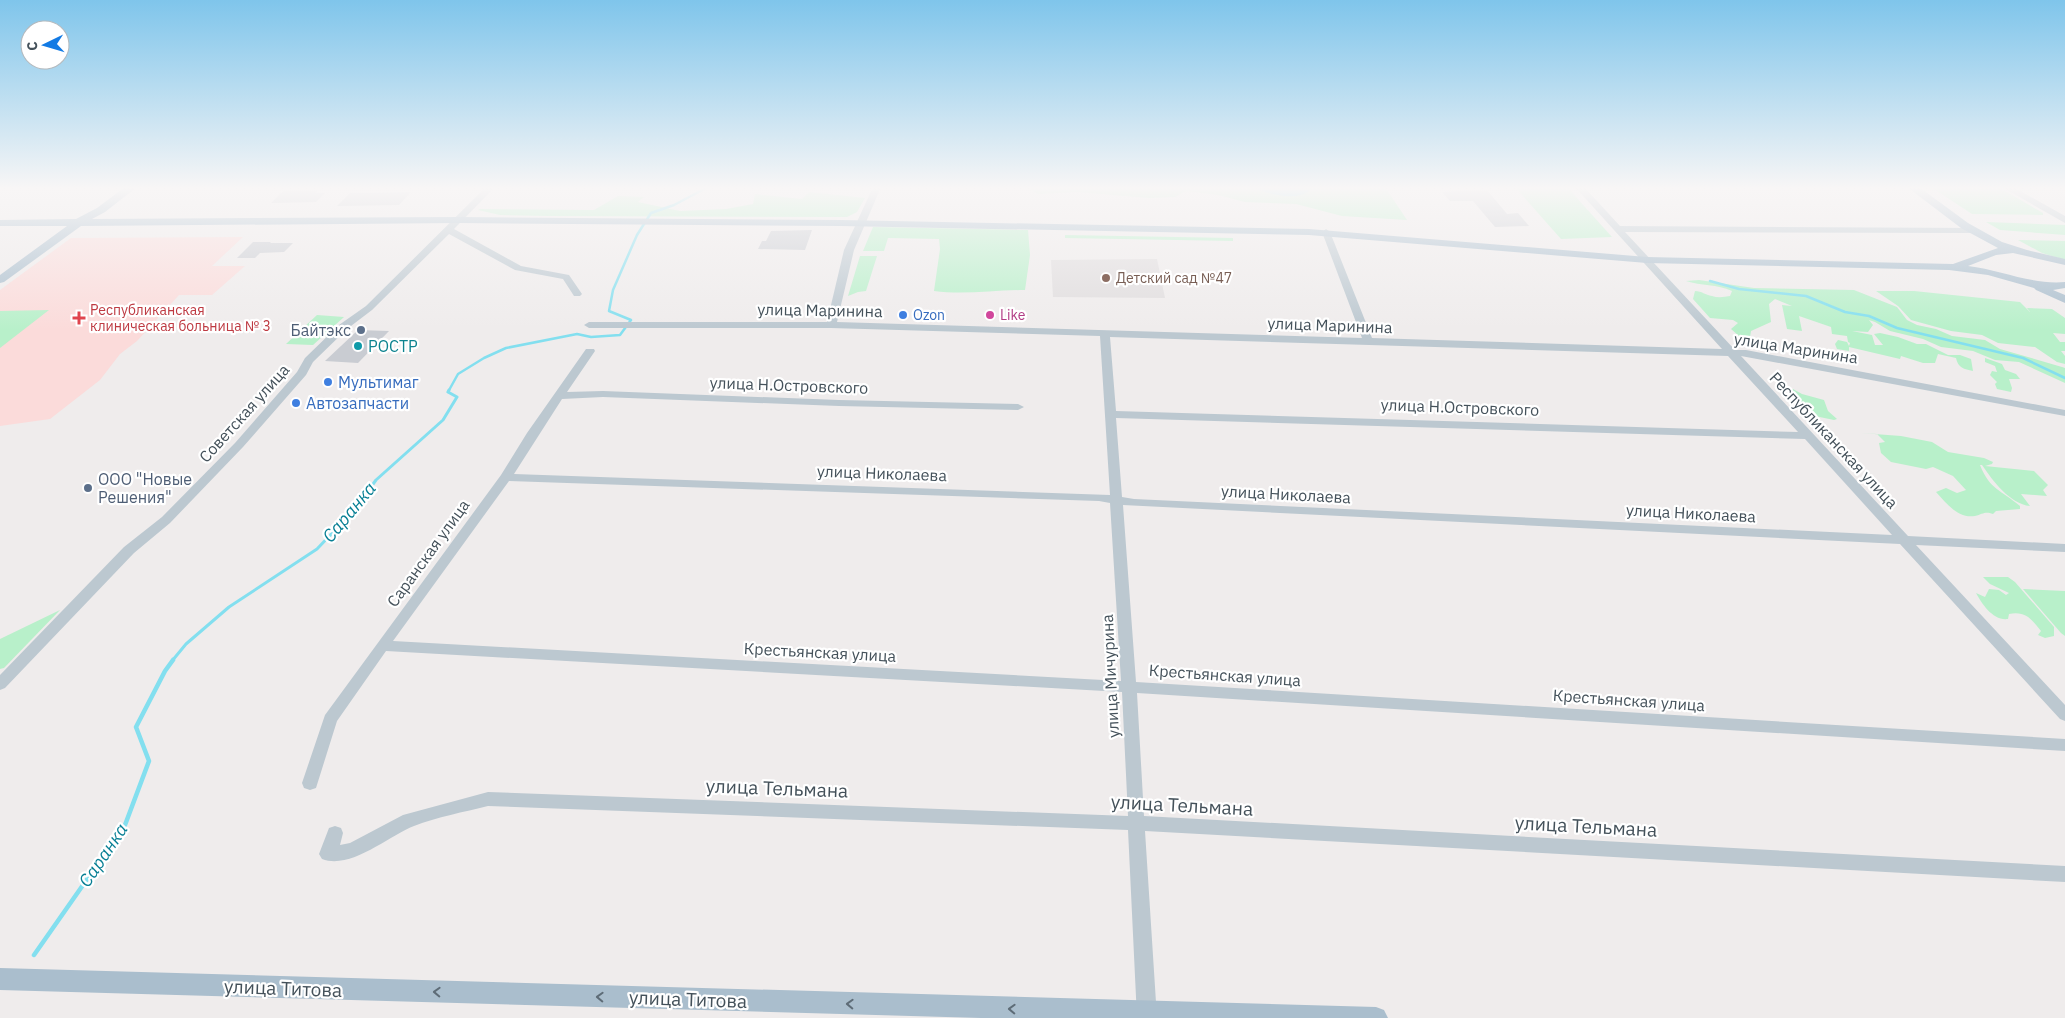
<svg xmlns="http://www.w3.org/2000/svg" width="2065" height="1018" font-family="'IBM Plex Sans',sans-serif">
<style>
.education{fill:#e0ddde}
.medical{fill:#fbdbda}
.green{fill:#b8f0ca}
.water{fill:#83dfef}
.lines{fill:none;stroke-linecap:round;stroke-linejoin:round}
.stream-far2{stroke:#83dfef;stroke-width:2.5}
.stream-far1{stroke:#83dfef;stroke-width:3}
.stream{stroke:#83dfef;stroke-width:4.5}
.building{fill:#c9ccd2}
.minor{fill:#bcc8d0;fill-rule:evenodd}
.major{fill:#aabecd;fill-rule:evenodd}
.oneway{stroke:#5e6c77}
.education-dot{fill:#8d6e63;stroke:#fff;stroke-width:2}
.shop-dot{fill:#3f7fe0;stroke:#fff;stroke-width:2}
.hotel-dot{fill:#d1479c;stroke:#fff;stroke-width:2}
.health-dot{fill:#e0444e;stroke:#fff;stroke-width:2}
.service-dot{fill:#5c6f8a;stroke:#fff;stroke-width:2}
.culture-dot{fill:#0f9aa8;stroke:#fff;stroke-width:2}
.labels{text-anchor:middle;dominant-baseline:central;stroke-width:4.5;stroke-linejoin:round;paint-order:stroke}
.far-education-label{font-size:14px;fill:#785e54;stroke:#fff;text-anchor:start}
.far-health-label{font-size:14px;fill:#be3a42;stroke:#fff;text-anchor:start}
.far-shop-label{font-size:14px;fill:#366cbe;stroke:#fff;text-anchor:start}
.far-hotel-label{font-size:14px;fill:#b23c85;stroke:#fff;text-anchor:start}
.street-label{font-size:16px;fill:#44515a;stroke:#fff}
.service-label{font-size:16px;fill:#4e5e75;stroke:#fff;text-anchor:end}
.culture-label{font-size:16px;fill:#0d838f;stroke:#fff;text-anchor:start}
.shop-label{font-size:16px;fill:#366cbe;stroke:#fff;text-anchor:start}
.water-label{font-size:18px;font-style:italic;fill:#087f94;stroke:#fff}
.near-street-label{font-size:19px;fill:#44515a;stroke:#fff}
</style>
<rect width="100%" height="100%" fill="#efecec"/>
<polygon class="education" points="1157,259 1165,298 1053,297 1051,260"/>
<polygon class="medical" points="243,237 212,266 245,266 212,295 179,295 137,341 120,354 100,380 50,419 0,426 0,290 71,238"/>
<g class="green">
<polygon points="1032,187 1385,187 1407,220 1342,216 1296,204 1245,202 1218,195 1186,191 1175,197 1149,198 1078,192 1038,194 1030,189"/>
<polygon points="1515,187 1567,187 1612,237 1561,239"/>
<polygon points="1931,187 1998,187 2043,213 2043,215 1972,214"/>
<polygon points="809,192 865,198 857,212 847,217 549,216 500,215 478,210 480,209 594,210 618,196 644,197 638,202 680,211 726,209 753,204 755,194 802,199"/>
<polygon points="1986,222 2065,225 2065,235 2000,230"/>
<path d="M873,227L1028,230L1030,255L1025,290C994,290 964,295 934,291L940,249L939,239L888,238L884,251H863Z"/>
<polygon points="1065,235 1233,238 1233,241 1065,238"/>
<polygon points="2018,240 2065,241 2065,260 2042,253"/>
<polygon points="860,256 877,256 866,291 858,292 848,296"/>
<path d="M1699,280L1754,288L1854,290L1897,307L1907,320L1917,325L1936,329L1952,336L1985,340L2000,349L2062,367L2065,368V383L2019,362L1995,360L1973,351L1941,347L1923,339L1890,331L1875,322L1869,320L1873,325L1868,332L1852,331L1872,335L1875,345H1883L1874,334L1880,333L1898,337L1917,344H1926L1948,355H1960L1971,359L1973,371C1964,369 1958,368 1956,358L1938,354L1935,363H1923L1901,356L1900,359L1849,347V351L1837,349L1835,344L1838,340L1847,342L1849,346L1850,343L1848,342L1847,336L1832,334L1831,327L1799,316L1802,331L1787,329L1782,305L1792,306L1775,299L1769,304L1771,322L1751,331L1750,337L1739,336L1731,329L1738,323L1733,320L1710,318L1693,299L1695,291C1702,291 1705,295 1712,296C1718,298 1724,297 1730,296L1732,291C1717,284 1701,286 1686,281Z"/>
<polygon points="1876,291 1914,291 2020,302 2030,312 2027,308 2052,309 2065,318 2065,334 2053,333 2060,342 2065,342 2065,351 2061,351 2065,356 2065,364 2057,362 2035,347 1998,343 1982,335 1951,331 1911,320 1898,306"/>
<polygon points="49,310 0,348 0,311"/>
<polygon points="317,315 344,317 313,345 286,344"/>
<polygon points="1985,358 2002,364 2005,370 2016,374 2020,379 2009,379 2012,388 2011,392 1997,389 1995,384 1997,382 1990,375 1992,371 1997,372 1995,366 1985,362"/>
<polygon points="1793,389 1802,394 1824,400 1828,411 1837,419 1834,420 1810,415 1793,400 1788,390"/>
<path d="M1861,433L1901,436L1932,442L1948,452L1984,458L1993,462L1992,464L1985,466L2034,471L2048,485L2043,490L2047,496L2021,494L2030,506C2010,504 1993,481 1982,465H1980C1990,490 2000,489 2020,506V509L1996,511L1993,514C1985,511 1983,514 1975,516C1958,519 1946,503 1936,492L1946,488L1957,493L1966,490L1953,476L1933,467L1926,469L1891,462L1881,453L1879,443L1885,442L1877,434Z"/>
<path d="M1983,577H2008L2015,582L2054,627V636L2045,638L2038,635L2041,631C2031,619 2026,611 2009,614L2008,619C1993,621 1982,604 1976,593L1985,597L1989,589L1999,590L2006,595L2009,593L1990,584Z"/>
<polygon points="2023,589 2065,591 2065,636 2061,633"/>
<polygon points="60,610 4,668 0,669 0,639"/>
</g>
<path class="water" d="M1250,187H1309V191C1294,202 1267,193 1250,187Z"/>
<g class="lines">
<g class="stream-far2">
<polyline points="1710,281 1739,289 1806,296 1845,312 1869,316 1897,328 2023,358 2065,378"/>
<polyline points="448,392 458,374 484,358 506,348 577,334 591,337 620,335 631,320 609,311 613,290 637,235 651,213 674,205 708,187"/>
</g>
<polyline class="stream-far1" points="172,661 186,644 229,607 317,549 355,509 376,480 443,420 457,397 448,392 449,390"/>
<polyline class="stream" points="34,955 125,825 149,761 136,727 165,671 173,660"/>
</g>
<g class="building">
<polygon points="284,190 318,190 315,193 325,193 316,202 271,203"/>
<polygon points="1487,190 1507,214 1518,213 1529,226 1495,227 1473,201 1450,201 1442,192"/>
<polygon points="411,192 399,205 337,206 350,193"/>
<polygon points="812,230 805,250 758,249 762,241 766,241 771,231"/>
<polygon points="253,242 271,242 270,243 293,243 284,252 260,253 255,258 237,258"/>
<polygon points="358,330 389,331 358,363 325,361"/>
</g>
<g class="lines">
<g class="minor">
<polygon points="486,187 495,187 454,229 521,266 569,275 582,294 580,296 574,296 563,279 515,270 449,234 372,310 347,329 313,362 306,375 243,447 170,523 134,553 5,688 0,690 0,675 124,547 162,517 235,443 297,372 305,358 339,325 366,306"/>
<path d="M873,187H881L854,250L837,322L1362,338L1322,232L1326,229L1330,232L1372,338L1722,349L1575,187H1584L1620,226L1975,228L1976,230L1972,233L1625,232L1735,350H1746L2065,410V416L1741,356L1908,536L2065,544V552L1916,545L2065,705V721L2060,719L1900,544L1123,505L1136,682L2065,739V751L1137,693L1144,816L2065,866V882L1145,831L1157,1018H1137L1128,830L488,806C464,812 437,817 414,826C388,836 351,870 322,859L319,854L329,828L335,826L341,828L343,833L340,845L350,843L403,815L488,792L1128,816L1122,692L386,651L337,721L316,788L310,790L304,788L302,783L325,715L501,475L527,433L586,349H594L595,351L567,392L603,391L839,400L1018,404L1024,407L1018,410L839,406L603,397L562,399L514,474L1110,495L1100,336L831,328H589L584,325L589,322H827L844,250ZM1110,337L1728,356L1798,432L1116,411ZM1116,418L1805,439L1892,535L1134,499L1122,497ZM509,481L1099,501L1110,503L1121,681L393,641Z"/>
<polygon points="2002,187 2013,187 2065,216 2065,223"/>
</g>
<g class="major">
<path d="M125,187H137L105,212L92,219L459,217L841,220L1309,229L1647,257L1953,264L1998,248L1961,228L1907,187H1919L1968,223L2002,242L2027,250L2065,259V265L2013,253L1996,255L1968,266C2001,270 2032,285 2065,282V288L2053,290L2065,295V303L2036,290L2034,288L1988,275L1949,270L1647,263L1309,235L841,226L459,223L81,226L4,282L0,283V275L67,226H0V220L76,219L97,208Z"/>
<polygon points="0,968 1376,1007 1384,1010 1388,1018 981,1018 0,990"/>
</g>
</g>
<defs><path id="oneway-chevron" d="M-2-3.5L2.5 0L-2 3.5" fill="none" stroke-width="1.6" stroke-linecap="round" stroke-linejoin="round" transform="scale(1.25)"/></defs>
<g class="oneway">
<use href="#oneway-chevron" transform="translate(437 992) rotate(-178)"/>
<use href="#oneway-chevron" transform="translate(600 997) rotate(-178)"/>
<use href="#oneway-chevron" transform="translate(850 1004) rotate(-178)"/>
<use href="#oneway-chevron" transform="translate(1012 1009) rotate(-178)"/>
</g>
<linearGradient id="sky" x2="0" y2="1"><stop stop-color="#7fc5eb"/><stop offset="0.57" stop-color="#f8f6f6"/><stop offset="1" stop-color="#f8f6f6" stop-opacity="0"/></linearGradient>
<rect width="2065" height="330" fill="url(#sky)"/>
<circle class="education-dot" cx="1106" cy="278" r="5"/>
<g class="shop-dot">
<circle cx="903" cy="315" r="5"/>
<circle cx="328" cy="382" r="5"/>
<circle cx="296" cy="403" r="5"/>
</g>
<circle class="hotel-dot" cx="990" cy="315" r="5"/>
<path class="health-dot" d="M76.5 310.5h5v5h5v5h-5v5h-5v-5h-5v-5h5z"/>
<g class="service-dot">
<circle cx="361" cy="330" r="5"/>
<circle cx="88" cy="488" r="5"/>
</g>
<circle class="culture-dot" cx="358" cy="346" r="5"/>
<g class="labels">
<g class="far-education-label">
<text x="1116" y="278">Детский сад №47</text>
</g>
<g class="far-health-label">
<text x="90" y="310">Республиканская<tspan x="90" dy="16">клиническая больница № 3</tspan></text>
</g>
<g class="far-shop-label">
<text x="913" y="315">Ozon</text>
</g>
<g class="far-hotel-label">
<text x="1000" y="315">Like</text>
</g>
<g class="street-label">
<text transform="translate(820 310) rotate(1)">улица Маринина</text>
<text transform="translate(1330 325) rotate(2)">улица Маринина</text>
<text transform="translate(1796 348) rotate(9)">улица Маринина</text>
<text transform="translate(789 385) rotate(2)">улица Н.Островского</text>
<text transform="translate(1460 407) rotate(2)">улица Н.Островского</text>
<text transform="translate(244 413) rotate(-48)">Советская улица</text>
<text transform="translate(1834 440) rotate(47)">Республиканская улица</text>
<text transform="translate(882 473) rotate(2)">улица Николаева</text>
<text transform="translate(1286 494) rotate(3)">улица Николаева</text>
<text transform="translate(1691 513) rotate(3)">улица Николаева</text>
<text transform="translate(428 553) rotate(-54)">Саранская улица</text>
<text transform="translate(820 652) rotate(3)">Крестьянская улица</text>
<text transform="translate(1225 675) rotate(4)">Крестьянская улица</text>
<text transform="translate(1110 676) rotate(-93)">улица Мичурина</text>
<text transform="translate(1629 700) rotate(4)">Крестьянская улица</text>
</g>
<g class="service-label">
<text x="351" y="330">Байтэкс</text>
<text x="98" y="479" text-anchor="start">ООО "Новые<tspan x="98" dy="18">Решения"</tspan></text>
</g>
<g class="culture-label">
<text x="368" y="346">РОСТР</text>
</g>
<g class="shop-label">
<text x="338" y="382">Мультимаг</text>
<text x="306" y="403">Автозапчасти</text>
</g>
<g class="water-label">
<text transform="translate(349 512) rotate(-50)">Саранка</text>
<text transform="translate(103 855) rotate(-56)">Саранка</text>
</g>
<g class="near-street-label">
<text transform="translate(777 788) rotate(2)">улица Тельмана</text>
<text transform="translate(1182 805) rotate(3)">улица Тельмана</text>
<text transform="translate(1586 826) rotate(3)">улица Тельмана</text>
<text transform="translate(283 988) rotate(2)">улица Титова</text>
<text transform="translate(688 999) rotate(2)">улица Титова</text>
</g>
</g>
<g transform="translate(45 45) rotate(265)"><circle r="24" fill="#ffffff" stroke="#b4b9bd"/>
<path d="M0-4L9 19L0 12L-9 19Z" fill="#127ae4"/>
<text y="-8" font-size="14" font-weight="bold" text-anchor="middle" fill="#44515a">С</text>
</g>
</svg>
